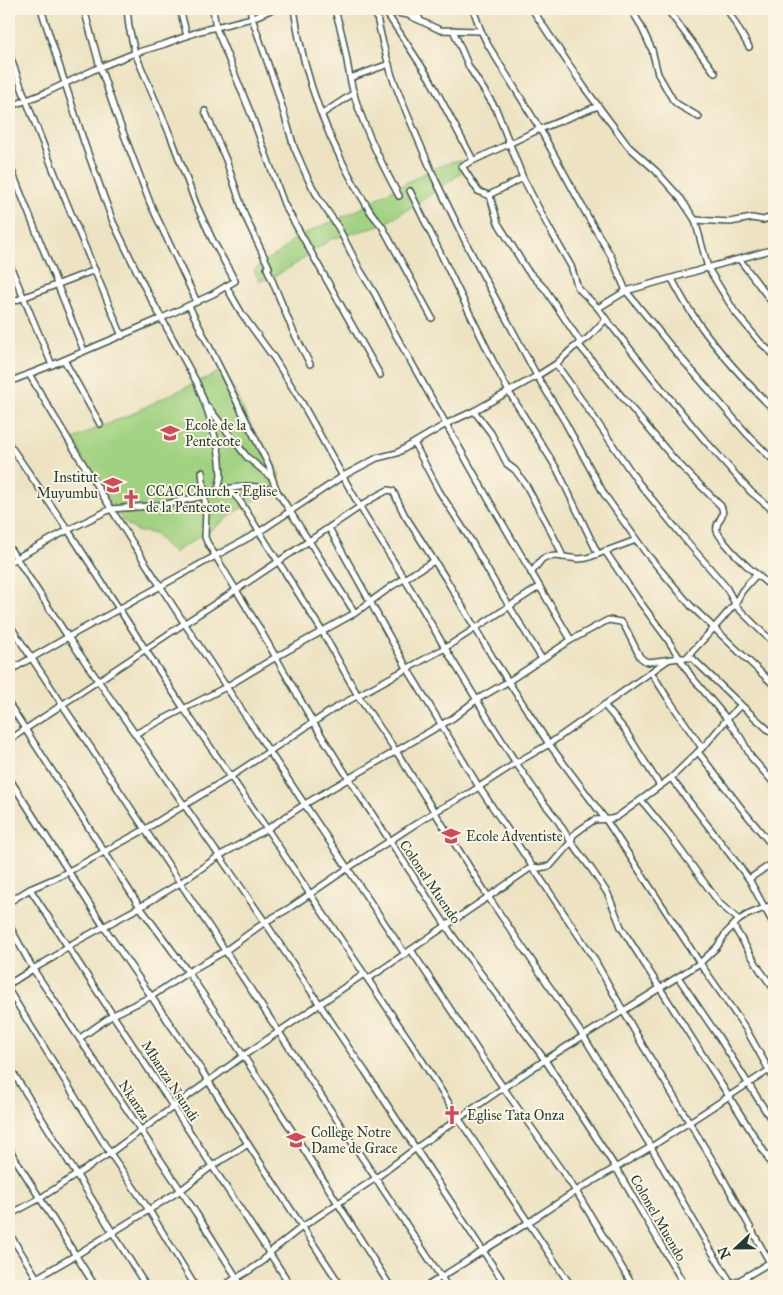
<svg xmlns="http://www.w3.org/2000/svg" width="783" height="1295" font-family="'IM FELL Great Primer',serif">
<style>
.green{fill:#a1d281;stroke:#60885a}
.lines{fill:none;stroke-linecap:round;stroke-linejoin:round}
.street-casing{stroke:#3e5649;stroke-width:8}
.street{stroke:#fff;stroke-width:5}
.labels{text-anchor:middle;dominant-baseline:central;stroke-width:4;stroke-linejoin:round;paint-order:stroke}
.poi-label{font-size:14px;fill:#1f3d34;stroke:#fcf5e5;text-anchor:start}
.street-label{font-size:14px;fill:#1f3d34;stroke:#fcf5e5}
</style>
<rect width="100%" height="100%" fill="#fcf5e5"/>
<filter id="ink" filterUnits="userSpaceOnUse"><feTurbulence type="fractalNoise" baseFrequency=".02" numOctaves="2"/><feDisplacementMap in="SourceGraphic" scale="10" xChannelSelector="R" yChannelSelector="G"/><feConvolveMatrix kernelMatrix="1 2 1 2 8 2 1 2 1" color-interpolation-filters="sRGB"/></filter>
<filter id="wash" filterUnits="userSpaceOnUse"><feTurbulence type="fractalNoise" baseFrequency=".0096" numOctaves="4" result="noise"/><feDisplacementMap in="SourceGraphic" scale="20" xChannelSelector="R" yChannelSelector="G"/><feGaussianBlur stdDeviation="1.12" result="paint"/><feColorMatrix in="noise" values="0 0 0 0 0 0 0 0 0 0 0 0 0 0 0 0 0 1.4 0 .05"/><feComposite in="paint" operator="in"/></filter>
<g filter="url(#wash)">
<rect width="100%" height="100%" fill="#ede3c3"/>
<g class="green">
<polygon points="462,161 460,174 424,199 386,223 358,232 331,239 297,263 277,275 260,281 254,271 261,263 279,253 293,240 315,229 358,210 388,192 437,167 452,162"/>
<path d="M224,370L252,428L266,449L279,474L280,488L267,494L238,510L214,528L173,553C159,541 158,530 138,532L122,520L72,440L97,428L130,415L165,397Z"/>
</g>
</g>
<g filter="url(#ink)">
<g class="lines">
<g class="street-casing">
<g id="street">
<polyline points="41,9 85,145 113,222 145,288 197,383 208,412 218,448 220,461 221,476 218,490 234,494 240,501 322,631 358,696 396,751 489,898 584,1037 651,1147 710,1249 733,1286"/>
<polyline points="84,9 100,67 115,111 150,203 197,302"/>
<polyline points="180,9 187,36"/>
<polyline points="213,9 216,28 253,119 284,204 380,375"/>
<polyline points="250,9 252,18 277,90 294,147 308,179 319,199 338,227 359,268 375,294 393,330 490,502 571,640 608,620 621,622 624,625 640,657 645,661 649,662 680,658 692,658 741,705 774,735"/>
<path d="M294,9C304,81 331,149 370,211C373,216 378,221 382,226L432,318"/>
<path d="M334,9C345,35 346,64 353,91C363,127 381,163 399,196"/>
<polyline points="375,9 383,44 392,76 403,104 435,179 469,249 537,376 565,422 604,494 646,553 691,606 774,685"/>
<polyline points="384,9 430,79 473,160"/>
<polyline points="416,9 420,20"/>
<polyline points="473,9 481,31 488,45 540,129 588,217 611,256 626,291 674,350 748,435 774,461"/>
<polyline points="532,9 584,87 628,146 656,171 681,199 695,220 708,268 711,273 735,312 760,342 774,355"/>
<polyline points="631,9 640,24 652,50 658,74 673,100 677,104 699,117"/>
<polyline points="667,9 715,73"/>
<polyline points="727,9 749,47"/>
<polyline points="385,11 408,15 440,30 481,31"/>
<path d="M9,53C43,149 83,242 122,336"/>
<polyline points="350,78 389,64"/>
<polyline points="9,107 45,93 100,67 135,53 165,44 200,31 252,18 273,9"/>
<polyline points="205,111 226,160 245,216 269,267"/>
<polyline points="322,114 354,93"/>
<polyline points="9,164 84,351"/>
<polyline points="410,191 493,361 509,392 557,469 598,554"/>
<polyline points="489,195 523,178"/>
<polyline points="695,220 730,222 752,218 763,220 774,216"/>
<polyline points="740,260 774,305"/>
<polyline points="9,263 52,365"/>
<polyline points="267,268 293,331 310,364"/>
<path d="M672,279C678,290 684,302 691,312C714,348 744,380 774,410"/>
<polyline points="226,286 242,314 274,358 302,403 360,507 418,601 445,648 494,728 516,763 543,802 556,818 571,842 592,870 608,894 621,927 765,1153 774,1170"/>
<polyline points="9,303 95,270"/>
<polyline points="189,306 269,466 272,478"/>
<polyline points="598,308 626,291 774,249"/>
<polyline points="606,319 662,389 702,437 751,492 774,511"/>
<polyline points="581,343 545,289 527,270 498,223 490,196 478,191 462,166 540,129 598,106"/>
<path d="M578,344L674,459L721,506C727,518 714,521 717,531C719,536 723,540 726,544C740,561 757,575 774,589"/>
<polyline points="64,360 100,424"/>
<polyline points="556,364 595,419 638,482 683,537 726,587 737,607 763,633 774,642"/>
<polyline points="9,372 12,381"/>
<path d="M29,374C146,573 277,762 405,954"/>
<polyline points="9,382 52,365 162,318 213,294 235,281 212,239 196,204 171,137 135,53 129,27 127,9"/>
<polyline points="208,407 247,457 272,478 277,491"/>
<polyline points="474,411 491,433 507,464 515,470 526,485 558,545 563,557"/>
<polyline points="414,443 439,491 470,539 495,583 542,659"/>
<polyline points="9,444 68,530 184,709 267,829 310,894 411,1043 459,1119 571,1286"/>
<polyline points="202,472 206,510 205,537 207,542 258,626 313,722 349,779 453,936 545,1060 616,1168 685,1286"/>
<polyline points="329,528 407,668 479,787 593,957 643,1046 716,1166 774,1270"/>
<polyline points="9,547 68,637 265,922 348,1047 365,1071 506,1286"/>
<polyline points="605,551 637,598 666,637 691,676 727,719 741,738 751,757 774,783"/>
<polyline points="9,562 68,530 111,509 162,505 204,496 218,490 247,486 257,487 277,491 355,613"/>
<polyline points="531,573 542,559 546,557 556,556 579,559 587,558 636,540"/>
<polyline points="9,624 447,1286"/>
<polyline points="687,657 714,628 735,604 742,591 757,574"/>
<polyline points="9,671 68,637 259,532 343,476 377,458 397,453 446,424 474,411 537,376 556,364 573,348 588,338 606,319 598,308 578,288 571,266 549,228 523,178 496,109 469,67 453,30"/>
<polyline points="651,672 667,697 702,748"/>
<polyline points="9,704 140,907 188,972 213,1009 291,1129 390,1286"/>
<polyline points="604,705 625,730 660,786"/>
<polyline points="135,734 226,687 276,657 355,613 392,586 434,561"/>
<polyline points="9,740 185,623 236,590 373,498 388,490 393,491 404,514 446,579 493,658 549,744 606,820 700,963 746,1029 774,1079"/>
<polyline points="698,752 742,809 774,848"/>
<polyline points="9,778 104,927 202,1071 248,1144 341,1286"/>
<polyline points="671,778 749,879 774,925"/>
<polyline points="641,800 669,834 720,904 739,920"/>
<polyline points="749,879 774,862"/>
<polyline points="30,889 291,1286"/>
<polyline points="9,902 30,889 60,876 144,830 230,777 335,708 445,648 539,587"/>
<polyline points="9,925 33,969 196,1213 242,1286"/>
<polyline points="733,925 760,970 774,989"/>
<polyline points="411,950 484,1060 576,1191 633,1286"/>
<polyline points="678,977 718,1036 774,1124"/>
<polyline points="368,979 529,869 533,867 539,868 550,866 571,842 573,835 581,829 594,820 611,819 617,817 671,778 707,743 727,719 741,705"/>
<polyline points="9,984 33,969 54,957 68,946 140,907 180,883 219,856 267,829 305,804 453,718 476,700 509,681 571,640"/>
<polyline points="9,991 110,1153 149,1210 195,1286"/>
<polyline points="80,1038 113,1015 152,996 188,972 225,951 265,922 288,909 348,868 434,812 468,794 516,763 549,744 668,660"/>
<polyline points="9,1066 146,1286"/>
<polyline points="9,1149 95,1286"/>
<polyline points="9,1215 39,1199 110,1153 243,1056 364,974"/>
<polyline points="9,1233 42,1286"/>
<polyline points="23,1286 76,1255 181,1190 212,1166 248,1144"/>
<polyline points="223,1286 250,1270 262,1262 269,1253 302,1227 376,1178 416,1148 503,1088 545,1060 700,963 717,947 726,933 739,920 747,915 774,904"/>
<polyline points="427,1286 529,1222 576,1191 651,1147 774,1067"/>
<polyline points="560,1286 568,1281"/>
<polyline points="730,1286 774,1260"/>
</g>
</g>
<use href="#street" class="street"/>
</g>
</g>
<defs>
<g id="school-bare" transform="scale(1.5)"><path d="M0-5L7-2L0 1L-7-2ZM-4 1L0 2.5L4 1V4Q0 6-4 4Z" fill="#d1495b" stroke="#fcf5e5" stroke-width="2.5" paint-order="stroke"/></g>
<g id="church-bare" transform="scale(1.5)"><path d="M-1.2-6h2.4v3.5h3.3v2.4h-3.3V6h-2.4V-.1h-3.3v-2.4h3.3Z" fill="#d1495b" stroke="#fcf5e5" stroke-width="2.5" paint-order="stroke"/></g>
</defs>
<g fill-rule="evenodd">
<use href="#school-bare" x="170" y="433"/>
<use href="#school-bare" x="113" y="485"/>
<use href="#church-bare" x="131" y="499"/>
<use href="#school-bare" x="451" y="836"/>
<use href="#church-bare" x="452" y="1115"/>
<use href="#school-bare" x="296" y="1140"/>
</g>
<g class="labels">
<g class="poi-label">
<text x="185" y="425">Ecole de la<tspan x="185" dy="16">Pentecote</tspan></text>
<text x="98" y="477" text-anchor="end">Institut<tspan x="98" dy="16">Muyumbu</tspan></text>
<text x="146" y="491">CCAC Church - Eglise<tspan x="146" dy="16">de la Pentecote</tspan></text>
<text x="466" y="836">Ecole Adventiste</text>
<text x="467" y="1115">Eglise Tata Onza</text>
<text x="311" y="1132">College Notre<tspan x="311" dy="16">Dame de Grace</tspan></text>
</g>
<g class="street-label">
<text transform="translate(430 882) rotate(56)">Colonel Muendo</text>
<text transform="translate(170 1081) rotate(57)">Mbanza Nsundi</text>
<text transform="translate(134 1100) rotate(56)">Nkanza</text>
<text transform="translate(658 1218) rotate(60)">Colonel Muendo</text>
</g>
</g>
<rect width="783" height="1295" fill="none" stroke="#fcf5e5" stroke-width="30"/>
<g transform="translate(736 1248) rotate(248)" stroke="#fcf5e5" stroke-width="4" paint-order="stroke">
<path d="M0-4L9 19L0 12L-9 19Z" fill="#1f3d34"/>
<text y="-8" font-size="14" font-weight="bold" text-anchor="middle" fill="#1f3d34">N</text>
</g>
</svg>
